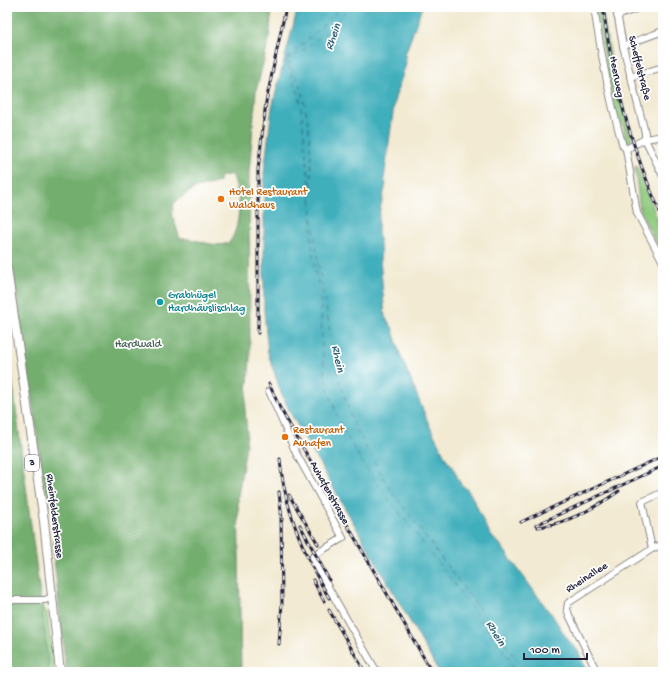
<svg xmlns="http://www.w3.org/2000/svg" width="670" height="679" font-family="'Gochi Hand',sans-serif">
<style>
.green{fill:#8fca7f;stroke:#58765d}
.forest{fill:#73ae6e;stroke:#4a6854;fill-rule:evenodd}
.water{fill:#40afbc;stroke:#31687c}
.lines{fill:none;stroke-linecap:round;stroke-linejoin:round}
.ferry{stroke:#306175;stroke-width:1;stroke-dasharray:5 4;stroke-linecap:butt}
.minor-casing{stroke:#8a8686;stroke-width:8}
.major-casing{stroke:#8a8686;stroke-width:10}
.minor{stroke:#fff;stroke-width:6}
.major{stroke:#fff;stroke-width:8}
.rail-casing{stroke:#22223b;stroke-width:3}
.rail{stroke:#fff;stroke-width:1.5;stroke-dasharray:4.5;stroke-linecap:butt}
.food-dot{fill:#e8710a;stroke:#fff;stroke-width:1.5}
.culture-dot{fill:#0f9aa8;stroke:#fff;stroke-width:1.5}
.labels{text-anchor:middle;dominant-baseline:central;stroke-width:3.5;stroke-linejoin:round;paint-order:stroke}
.shield{fill:#fff;stroke:#646476;stroke-width:1}
.shield-label{font-size:10px;font-weight:bold;fill:#22223b}
.street-label{font-size:11px;fill:#22223b;stroke:#fff}
.food-label{font-size:11px;fill:#c56008;stroke:#fff;text-anchor:start}
.culture-label{font-size:11px;fill:#0d838f;stroke:#fff;text-anchor:start}
.park-label{font-size:11px;fill:#485d53;stroke:#fff}
.water-label{font-size:12px;font-style:italic;fill:#306175;stroke:#fff}
</style>
<rect width="100%" height="100%" fill="#fff"/>
<filter id="ink" filterUnits="userSpaceOnUse"><feTurbulence type="fractalNoise" baseFrequency=".025" numOctaves="2"/><feDisplacementMap in="SourceGraphic" scale="8" xChannelSelector="R" yChannelSelector="G"/><feConvolveMatrix kernelMatrix="1 2 1 2 8 2 1 2 1" color-interpolation-filters="sRGB"/></filter>
<filter id="wash" filterUnits="userSpaceOnUse"><feTurbulence type="fractalNoise" baseFrequency=".012" numOctaves="4" result="noise"/><feDisplacementMap in="SourceGraphic" scale="16" xChannelSelector="R" yChannelSelector="G"/><feGaussianBlur stdDeviation="0.9" result="paint"/><feColorMatrix in="noise" values="0 0 0 0 0 0 0 0 0 0 0 0 0 0 0 0 0 1.4 0 .05"/><feComposite in="paint" operator="in"/></filter>
<g filter="url(#wash)">
<rect width="100%" height="100%" fill="#f2ead2"/>
<g class="green">
<polygon points="595,7 601,7 614,73 632,141 630,142 625,139 624,128 615,111"/>
<polygon points="637,166 663,234 663,256 644,219 640,209 635,167"/>
<polygon points="41,604 47,613 54,672 49,672"/>
</g>
<g class="forest">
<path d="M7,7H272L269,40L256,91L249,173L250,361L245,411L247,432L246,446L238,496L241,672H66L53,549L56,519L44,483L7,228ZM232,174C241,194 242,225 229,243C211,249 197,237 180,239L172,214L174,203L193,189L219,182V177Z"/>
<polygon points="7,339 45,634 49,672 7,672"/>
</g>
<path class="water" d="M298,7H422L405,55L406,64L395,98L384,179L386,184C383,198 378,213 378,228C378,239 382,248 380,259L385,317L392,327L400,354L430,427L448,462L452,465L461,485C476,490 482,533 499,543L550,613H551L566,637L578,651L587,672H439L291,414L281,393L268,353L264,312V173L272,107Z"/>
<g class="lines">
<g class="ferry">
<polyline points="288,58 342,7"/>
<path d="M286,59C305,54 337,23 349,7"/>
<path d="M286,60C318,98 310,195 312,244C313,262 318,279 320,297C323,330 320,363 330,395C347,453 390,499 425,546C454,583 481,621 509,658L515,672"/>
<polyline points="288,64 300,99 311,200"/>
<polyline points="313,219 318,262 338,375 354,426 388,486 526,672"/>
</g>
</g>
</g>
<g filter="url(#ink)">
<g class="lines">
<g class="minor-casing">
<g id="minor">
<path d="M594,7C601,54 609,100 623,146L626,149"/>
<polyline points="616,7 623,46 645,133 645,139 663,176"/>
<polyline points="617,16 641,7"/>
<polyline points="623,46 663,31"/>
<polyline points="630,77 663,67"/>
<polyline points="626,149 637,213 663,262"/>
<polyline points="626,149 645,139 663,136"/>
<polyline points="269,391 296,453 343,538 314,555 312,559 377,672"/>
<polyline points="652,549 642,502 663,492"/>
<polyline points="7,600 45,600 52,597"/>
<polyline points="597,672 569,615 567,609 568,603 652,549 663,544"/>
</g>
</g>
<g class="major-casing">
<polyline id="major" points="7,269 44,521 60,672"/>
</g>
<use href="#minor" class="minor"/>
<use href="#major" class="major"/>
<g class="rail-casing">
<g id="rail">
<path d="M603,7C612,79 633,153 663,219"/>
<polyline points="258,333 258,170 266,102 286,7"/>
<polyline points="269,384 280,408 432,672"/>
<path d="M280,459C284,509 304,555 329,598"/>
<polyline points="279,492 282,520"/>
<polyline points="289,495 318,544"/>
<polyline points="521,522 663,456"/>
<polyline points="300,525 329,580"/>
<polyline points="536,525 663,466"/>
<path d="M538,527C567,524 595,508 619,491"/>
<polyline points="313,580 324,601"/>
<polyline points="329,610 365,672"/>
<polyline points="279,644 282,603 281,515"/>
</g>
</g>
<use href="#rail" class="rail"/>
</g>
</g>
<g class="food-dot">
<circle cx="221" cy="199" r="4"/>
<circle cx="285" cy="437" r="4"/>
</g>
<circle class="culture-dot" cx="160" cy="302" r="4"/>
<g class="labels">
<rect class="shield" x="25" y="455" width="14" height="16" rx="3"/>
<g class="shield-label">
<text x="32" y="463">3</text>
</g>
<g class="street-label">
<text transform="translate(639 68) rotate(76)">Scheffelstraße</text>
<text transform="translate(616 77) rotate(79)">Heerweg</text>
<text transform="translate(329 493) rotate(61)">Auhafenstrasse</text>
<text transform="translate(54 516) rotate(83)">Rheinfelderstrasse</text>
<text transform="translate(587 578) rotate(-33)">Rheinallee</text>
</g>
<g class="food-label">
<text x="229" y="193">Hotel Restaurant<tspan x="229" dy="13">Waldhaus</tspan></text>
<text x="293" y="431">Restaurant<tspan x="293" dy="13">Auhafen</tspan></text>
</g>
<g class="culture-label">
<text x="168" y="296">Grabhügel<tspan x="168" dy="13">Hardhäuslischlag</tspan></text>
</g>
<g class="park-label">
<text x="138" y="345">Hardwald</text>
</g>
<g class="water-label">
<text transform="translate(334 37) rotate(-70)">Rhein</text>
<text transform="translate(337 359) rotate(78)">Rhein</text>
<text transform="translate(495 634) rotate(59)">Rhein</text>
</g>
</g>
<rect width="670" height="679" fill="none" stroke="#fff" stroke-width="24"/>
<path d="M524 653v6h63v-6" fill="none" stroke="#22223b" stroke-width="2"/>
<text x="530" y="653" font-size="12" fill="#22223b" stroke="#ffffff" stroke-width="3" paint-order="stroke">100 m</text>
</svg>
